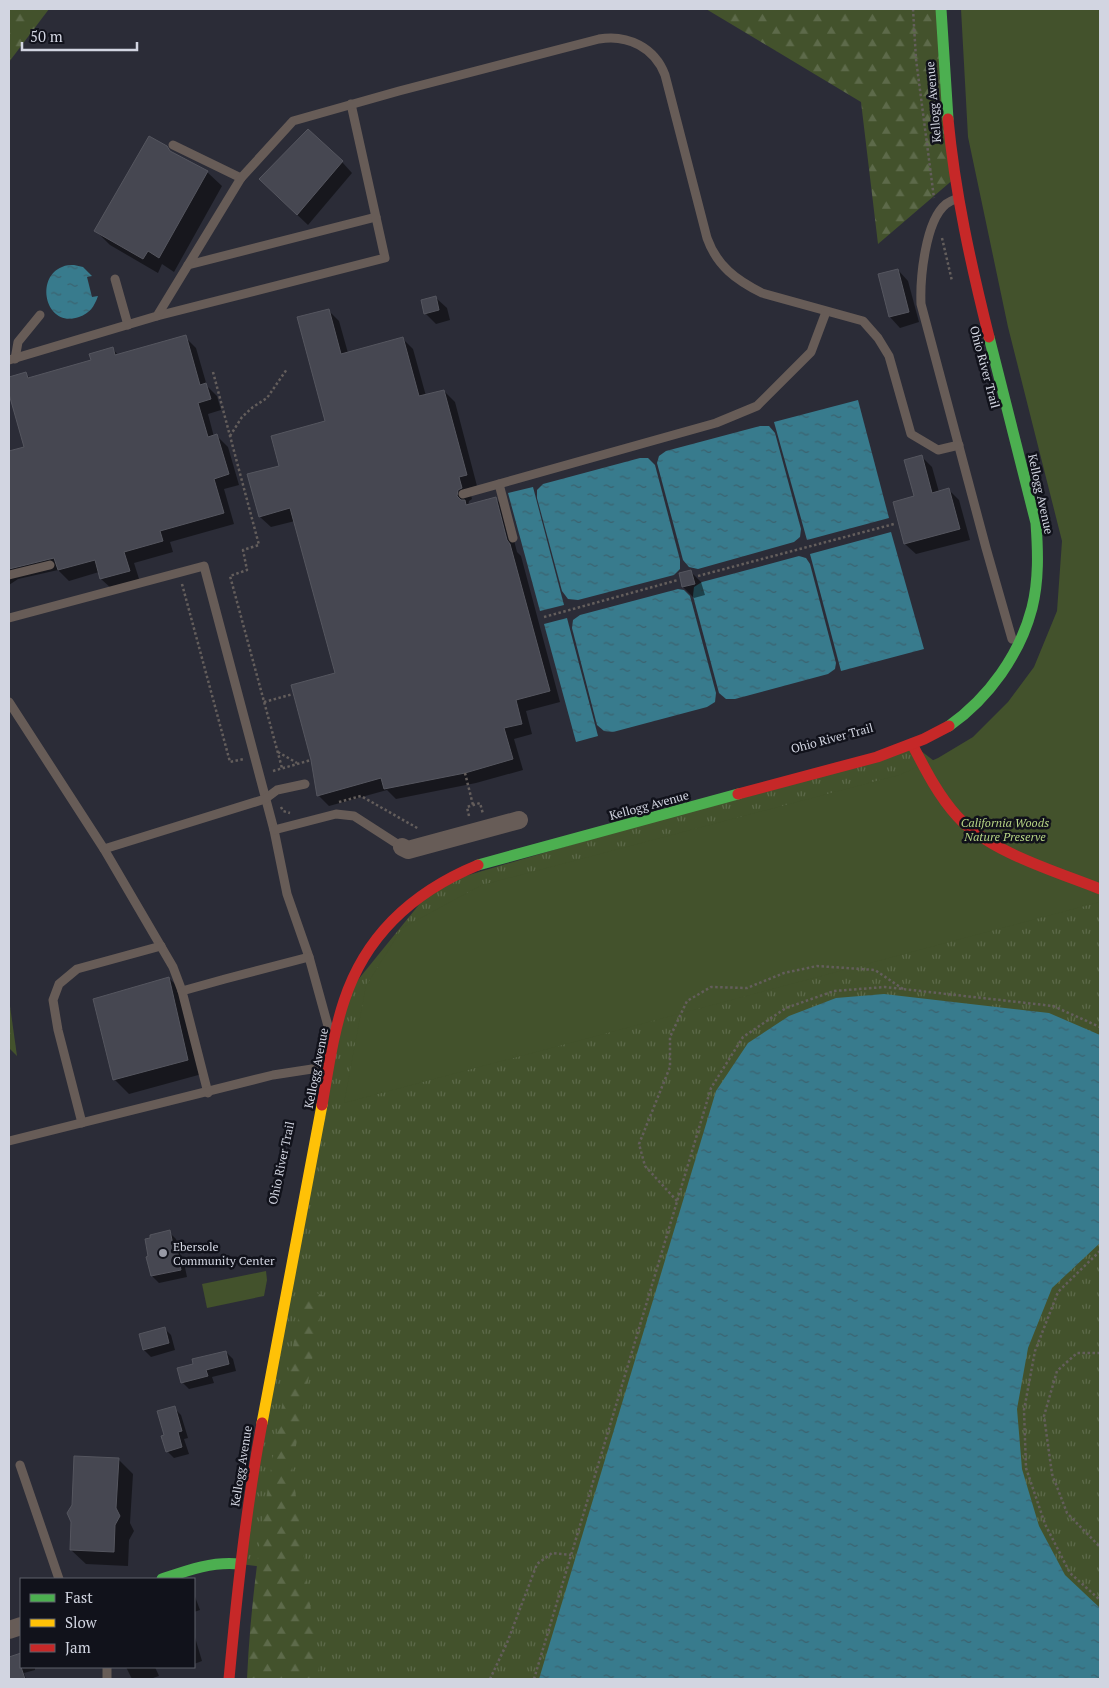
<svg xmlns="http://www.w3.org/2000/svg" width="1109" height="1688" font-family="'PT Serif',serif">
<style>
.grass{fill:url(#grass-tufts)}
.forest{fill:url(#forest-firs)}
.park{fill:#43522c}
.water{fill:url(#water-ripples)}
.shadow{fill:#0007}
.building{fill:#464751;stroke:#55565f}
.lines{fill:none;stroke-linecap:round;stroke-linejoin:round}
.path{stroke:#645e5c;stroke-width:2.5;stroke-dasharray:2.5 2.5;stroke-linecap:butt}
.lane{stroke:#675c57;stroke-width:9}
.street{stroke:#675c57;stroke-width:18}
.fast{stroke:#4caf50;stroke-width:11}
.slow{stroke:#ffc107;stroke-width:11}
.jam{stroke:#c62828;stroke-width:11}
.poi-dot{fill:#989aa6;stroke:#11121b;stroke-width:2}
.labels{text-anchor:middle;dominant-baseline:central;stroke-width:5;stroke-linejoin:round;paint-order:stroke}
.street-label{font-size:12px;fill:#d2d5e1;stroke:#11121b}
.park-label{font-size:12px;font-style:italic;fill:#b5d384;stroke:#11121b}
.poi-label{font-size:12px;fill:#d2d5e1;stroke:#11121b;text-anchor:start}
</style>
<defs>
<pattern id="grass-tufts" width="24" height="20" patternUnits="userSpaceOnUse" patternTransform="scale(1.25)"><rect width="24" height="20" fill="#43522c"/><path d="M3 7l-1-3M5 7V3M7 7l1-3M15 17l-1-3M17 17v-4M19 17l1-3" fill="none" stroke="#5d6a4a"/></pattern>
<pattern id="forest-firs" width="22" height="20" patternUnits="userSpaceOnUse" patternTransform="scale(1.25)"><rect width="22" height="20" fill="#43522c"/><path d="M5 1l3.5 6h-7zM16 11l3.5 6h-7z" fill="#5d6a4a"/></pattern>
<pattern id="water-ripples" width="26" height="14" patternUnits="userSpaceOnUse" patternTransform="scale(1.25)"><rect width="26" height="14" fill="#387b8d"/><path d="M2 4q2-2 4 0t4 0M15 11q2-2 4 0t4 0" fill="none" stroke="#3b6370"/></pattern>
</defs>
<rect width="100%" height="100%" fill="#2b2c37"/>
<polygon class="grass" points="912,744 1100,889 1100,1679 305,1679 282,1569 240,1564 344,997 435,885"/>
<g class="forest">
<polygon points="9,9 49,9 9,62"/>
<polygon points="706,9 941,9 955,178 878,244 861,102"/>
<polygon points="9,999 17,1056 9,1048"/>
<path d="M304,1288L324,1296L292,1467L320,1679H247C253,1548 280,1417 304,1288Z"/>
</g>
<g class="park">
<polygon points="961,9 1100,9 1100,902 344,1103 366,986 402,928 482,885 899,775 938,758 973,737 1008,702 1034,667 1057,611 1062,541 1008,327 968,137"/>
<polygon points="266,1271 267,1280 264,1296 207,1308 202,1284"/>
</g>
<g class="water">
<path d="M74,265L83,267L92,276L87,277L92,297L98,296C94,307 90,313 79,317C46,329 34,278 62,267C66,265 70,265 74,265Z"/>
<polygon points="858,400 889,518 807,540 774,422"/>
<polygon points="760,426 769,426 775,433 801,529 800,537 794,542 698,569 689,567 683,560 657,463 659,456 666,451"/>
<polygon points="640,458 648,458 655,465 680,560 680,569 674,575 578,600 568,599 562,591 537,498 537,490 543,484"/>
<polygon points="533,487 564,605 540,611 508,493"/>
<polygon points="891,532 924,649 841,671 810,554"/>
<polygon points="799,556 806,558 810,564 836,663 835,669 828,674 735,699 726,699 719,693 693,596 694,587 702,582"/>
<polygon points="678,589 684,590 690,596 716,693 715,702 707,707 613,732 604,731 597,725 572,628 573,620 580,615"/>
<polygon points="567,618 598,736 576,742 544,624"/>
<polygon points="884,994 1049,1013 1100,1035 1100,1243 1052,1288 1028,1348 1017,1409 1022,1469 1039,1526 1065,1575 1100,1608 1100,1679 539,1679 716,1091 748,1043 789,1016 836,998"/>
</g>
<g class="shadow">
<polygon points="172,153 207,172 222,186 174,272 162,264 158,273 110,245 96,231"/>
<polygon points="342,162 352,173 308,225 271,190"/>
<polygon points="898,270 908,281 919,322 900,328 890,317"/>
<polygon points="436,298 447,308 450,320 436,324 425,313"/>
<polygon points="328,310 339,321 348,353 402,338 413,349 426,396 444,391 455,402 477,486 469,488 472,499 469,501 468,506 495,498 506,509 517,552 521,556 560,702 526,711 532,734 514,739 523,770 476,783 396,799 387,790 329,806 318,795 336,674 295,521 271,527 260,517 281,466 327,422"/>
<polygon points="185,337 196,348 207,386 217,396 221,410 208,414 214,437 217,436 228,447 239,485 224,489 234,524 170,542 173,552 134,563 140,582 112,589 101,579 99,572 69,581 58,570 18,579 9,585 9,452 25,448 9,389 9,378 25,373 30,378 92,361 112,348 119,356"/>
<polygon points="921,456 932,467 939,492 949,490 959,500 970,540 916,554 905,544 916,497"/>
<polygon points="691,572 701,582 705,595 694,598 683,587 680,574"/>
<polygon points="169,978 183,992 202,1074 129,1094 114,1079"/>
<polygon points="169,1232 176,1239 180,1254 183,1258 187,1277 159,1283 152,1276 150,1257"/>
<polygon points="164,1328 171,1335 175,1350 151,1357 144,1350"/>
<polygon points="226,1352 233,1359 236,1371 212,1377 214,1383 189,1389 182,1382 195,1365"/>
<polygon points="174,1408 181,1415 188,1438 184,1439 189,1454 174,1458 167,1451 165,1436"/>
<polygon points="118,1459 133,1474 130,1523 134,1531 129,1540 128,1566 86,1564 71,1550"/>
<polygon points="194,1594 200,1610 194,1612"/>
<polygon points="194,1634 202,1661 194,1664"/>
<polygon points="21,1655 21,1667 35,1667 35,1670 24,1673 26,1679 9,1679 9,1667 11,1667 9,1658"/>
<polygon points="126,1667 155,1667 159,1676 150,1679 132,1679"/>
</g>
<g class="building">
<polygon points="308,129 343,161 297,215 259,179"/>
<polygon points="149,136 167,146 170,151 208,171 159,258 148,251 143,259 94,231"/>
<polygon points="898,269 909,312 889,317 878,274"/>
<polygon points="436,296 439,310 424,314 421,300"/>
<polygon points="329,309 341,354 403,337 419,396 444,390 467,475 459,477 462,488 458,490 457,496 461,500 465,500 466,505 496,497 507,540 510,544 550,691 516,700 522,724 504,728 513,759 465,773 384,789 381,778 317,796 311,760 291,685 335,673 290,508 259,517 247,474 279,466 271,436 325,421 297,317"/>
<polygon points="186,335 200,385 206,383 211,399 198,403 208,437 217,434 229,474 214,479 224,513 160,531 163,541 124,552 130,571 100,579 95,560 58,570 54,558 9,569 9,451 24,447 9,394 9,377 26,372 28,378 91,360 89,354 113,347 115,355"/>
<polygon points="922,455 932,493 949,488 960,529 904,544 893,502 914,496 904,460"/>
<polygon points="691,570 695,584 682,587 679,573"/>
<polygon points="169,977 188,1060 113,1080 93,999"/>
<polygon points="170,1230 174,1250 177,1249 181,1270 151,1276 146,1257 148,1256 145,1239 150,1238 150,1235"/>
<polygon points="165,1327 169,1343 143,1350 139,1334"/>
<polygon points="226,1351 229,1364 206,1370 208,1376 181,1383 177,1368 193,1364 192,1359"/>
<polygon points="175,1406 182,1431 178,1432 182,1447 166,1452 161,1436 164,1435 157,1411"/>
<polygon points="74,1456 119,1458 116,1508 120,1516 115,1525 114,1552 70,1550 71,1522 67,1513 72,1505"/>
<polygon points="21,1653 21,1667 25,1679 9,1679 9,1657"/>
</g>
<g class="lines">
<g class="path">
<polyline points="913,9 916,59 934,198"/>
<polyline points="942,238 952,281"/>
<polyline points="213,372 259,545 243,550 247,570 230,576 282,768"/>
<polyline points="230,436 242,417 253,407 267,398 287,369"/>
<polyline points="698,576 894,524"/>
<polyline points="182,584 230,762 244,759"/>
<polyline points="544,617 678,580"/>
<polyline points="264,702 293,694"/>
<polyline points="278,752 297,763"/>
<polyline points="273,771 311,760"/>
<polyline points="465,773 473,805"/>
<polyline points="339,802 361,796 419,829"/>
<polyline points="281,807 283,811 290,813"/>
<polyline points="469,816 467,807 480,803 483,814"/>
<polyline points="677,1201 645,1166 639,1144 670,1067 670,1037 687,1001 711,987 747,988 784,973 817,966 875,970 903,989"/>
<polyline points="1100,1251 1058,1292 1035,1351 1024,1410 1026,1468 1045,1524 1070,1573 1100,1600"/>
<polyline points="1100,1353 1077,1353 1057,1371 1044,1416 1052,1474 1067,1513 1100,1547"/>
<polyline points="490,1679 507,1643 537,1564 552,1553 571,1555"/>
<polyline points="534,1679 711,1088 743,1037 786,1008 834,991 885,987 1053,1006 1100,1027"/>
</g>
<g class="lane">
<polyline points="173,145 241,178"/>
<path d="M956,199C953,200 949,202 946,204C925,221 920,279 921,304L986,548L1012,639"/>
<polyline points="188,265 376,217"/>
<polyline points="115,279 128,325"/>
<polyline points="157,316 385,258 351,104"/>
<polyline points="15,359 18,342 40,315"/>
<path d="M9,360L157,316L241,178L293,121L399,91L599,39C628,34 655,48 665,75L707,238C717,266 736,280 762,293L863,321L878,338L889,356L911,434L938,450L959,445"/>
<polyline points="499,484 513,538"/>
<polyline points="463,494 716,423 757,406 811,352 826,312"/>
<polyline points="9,575 50,565"/>
<polyline points="9,618 204,566 274,830 287,894 309,957"/>
<polyline points="9,702 104,849"/>
<polyline points="274,830 336,814 354,816 402,847"/>
<polyline points="182,991 173,967 104,849 265,799 277,790 305,784"/>
<polyline points="208,1093 182,991 225,979 309,957 328,1026"/>
<polyline points="82,1123 58,1030 53,1000 59,984 77,969 161,946"/>
<polyline points="9,1141 273,1075 325,1067"/>
<polyline points="20,1465 59,1579"/>
<polyline points="107,1679 107,1667"/>
</g>
<g class="street">
<polyline points="402,847 408,850 519,820"/>
<polyline points="9,1630 21,1626"/>
</g>
<g class="fast">
<polyline points="941,9 948,119"/>
<path d="M949,726C989,698 1020,654 1032,608C1039,580 1038,551 1036,523L989,337"/>
<polyline points="478,865 738,794"/>
<path d="M162,1579C188,1570 213,1561 240,1564"/>
</g>
<polyline class="slow" points="262,1423 322,1105"/>
<g class="jam">
<path d="M948,119C955,193 971,265 989,337"/>
<path d="M912,744C925,769 938,795 957,816C989,852 1055,871 1100,889"/>
<polyline points="738,794 877,757 924,739 949,726"/>
<path d="M322,1105C328,1071 333,1034 344,1001C366,934 415,891 478,865"/>
<path d="M229,1679C237,1593 246,1508 262,1423"/>
</g>
</g>
<circle class="poi-dot" cx="163" cy="1253" r="5"/>
<g class="labels">
<g class="street-label">
<text transform="translate(933 102) rotate(-95)">Kellogg Avenue</text>
<text transform="translate(985 367) rotate(75)">Ohio River Trail</text>
<text transform="translate(1041 494) rotate(78)">Kellogg Avenue</text>
<text transform="translate(832 738) rotate(-15)">Ohio River Trail</text>
<text transform="translate(649 805) rotate(-15)">Kellogg Avenue</text>
<text transform="translate(316 1068) rotate(-79)">Kellogg Avenue</text>
<text transform="translate(281 1163) rotate(-78)">Ohio River Trail</text>
<text transform="translate(241 1466) rotate(-81)">Kellogg Avenue</text>
</g>
<g class="park-label">
<text x="1005" y="822">California Woods<tspan x="1005" dy="14">Nature Preserve</tspan></text>
</g>
<g class="poi-label">
<text x="173" y="1246">Ebersole<tspan x="173" dy="14">Community Center</tspan></text>
</g>
</g>
<rect width="1109" height="1688" fill="none" stroke="#d2d5e1" stroke-width="20"/>
<rect x="20" y="1578" width="175" height="90" fill="#11121b" stroke="#5e606a"/>
<rect x="30" y="1594" width="25" height="8" fill="#4caf50" stroke="#5e606a"/>
<text x="65" y="1603" font-size="15" fill="#d2d5e1">Fast</text>
<rect x="30" y="1619" width="25" height="8" fill="#ffc107" stroke="#5e606a"/>
<text x="65" y="1628" font-size="15" fill="#d2d5e1">Slow</text>
<rect x="30" y="1644" width="25" height="8" fill="#c62828" stroke="#5e606a"/>
<text x="65" y="1653" font-size="15" fill="#d2d5e1">Jam</text>
<path d="M22 42v8h115v-8" fill="none" stroke="#d2d5e1" stroke-width="2.5"/>
<text x="30" y="42" font-size="15" fill="#d2d5e1" stroke="#11121b" stroke-width="4" paint-order="stroke">50 m</text>
</svg>
